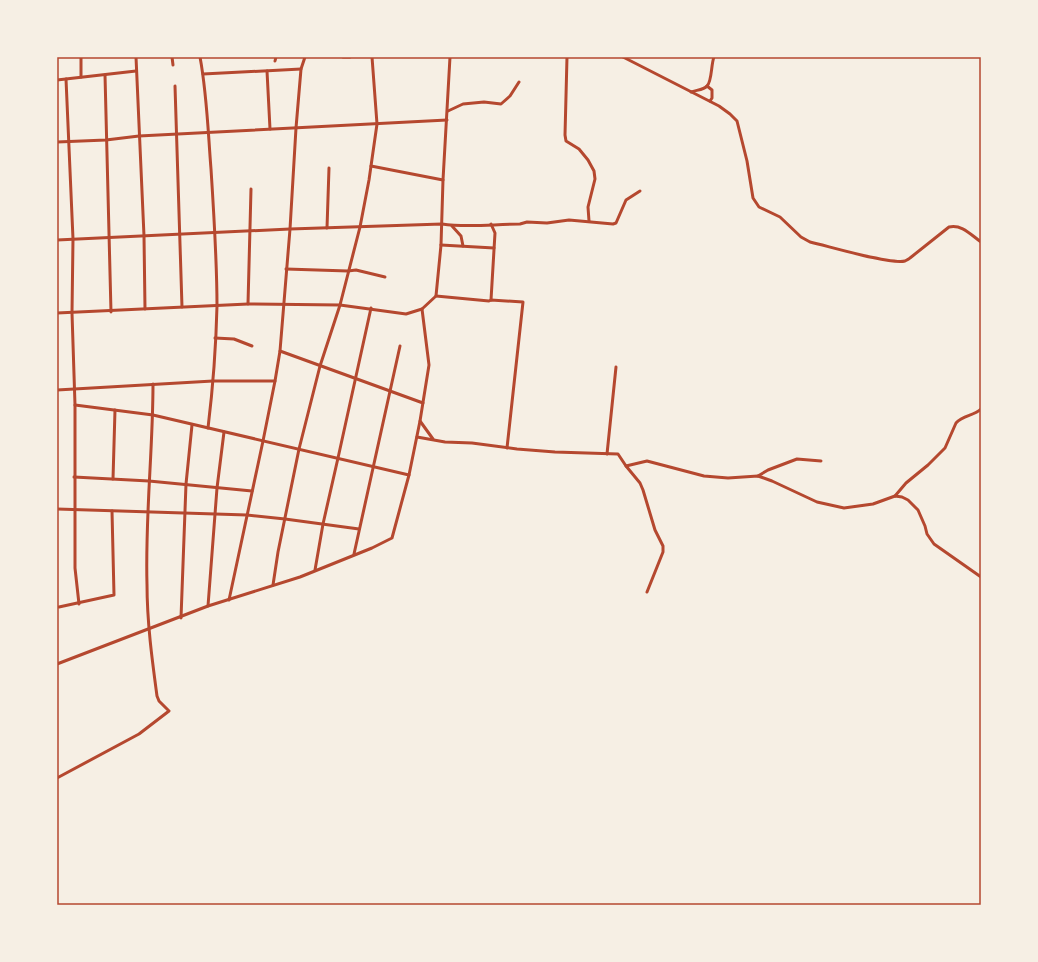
<svg xmlns="http://www.w3.org/2000/svg" width="1038" height="962" font-family="'PT Serif',serif">
<style>
.lines{fill:none;stroke-linecap:round;stroke-linejoin:round}
.minor{stroke:#b5482f;stroke-width:3}
.neatline{fill:none;stroke:#b5482f;stroke-width:1.5}
</style>
<rect width="100%" height="100%" fill="#f6efe4"/>
<g class="lines">
<g class="minor">
<polyline points="81,57 81,77"/>
<polyline points="136,57 144,236 145,309"/>
<polyline points="172,57 173,65"/>
<path d="M200,57C207,94 208,132 211,169C214,215 217,261 217,306C216,347 213,387 208,428"/>
<polyline points="343,57 350,57"/>
<polyline points="567,57 565,135 566,141 579,149 588,160 594,171 595,179 588,207 589,221"/>
<path d="M623,57L719,106L730,114L737,121L747,161L753,198L759,207L780,217L801,237L810,242C828,246 891,265 905,261C907,260 909,259 910,258L949,227C962,224 971,235 981,242"/>
<polyline points="275,61 276,57"/>
<polyline points="267,71 270,129"/>
<polyline points="203,74 301,69"/>
<polyline points="105,75 111,312"/>
<polyline points="66,79 73,239 72,313 75,405 75,568 79,604"/>
<polyline points="57,80 136,71"/>
<polyline points="175,86 182,307"/>
<polyline points="707,86 712,90 712,98 710,101"/>
<path d="M691,92C696,90 704,90 707,86C712,82 711,64 714,57"/>
<polyline points="448,111 463,104 484,102 501,104 510,96 519,82"/>
<polyline points="57,142 106,140 139,136 447,120"/>
<polyline points="371,166 443,180"/>
<polyline points="452,226 461,236 463,246"/>
<polyline points="327,228 329,168"/>
<path d="M57,240L290,229L442,224C468,228 494,224 520,224L527,222L547,223L569,220L613,224L616,223L626,200L640,191"/>
<polyline points="441,245 494,248"/>
<polyline points="286,269 348,271 356,270 385,277"/>
<polyline points="436,296 489,301 491,300 523,302 507,448"/>
<polyline points="491,300 495,233 491,224"/>
<polyline points="248,304 251,189"/>
<polyline points="57,313 248,304 340,305 406,314 422,309"/>
<polyline points="215,338 234,339 252,346"/>
<polyline points="280,351 423,403"/>
<polyline points="57,390 213,381 275,381"/>
<polyline points="75,405 153,415 409,475"/>
<polyline points="420,421 433,439"/>
<polyline points="417,437 445,442 472,443 517,449 555,452 618,454 626,466 640,483 643,490 655,530 663,546 663,552 647,592"/>
<polyline points="607,454 616,367"/>
<polyline points="626,466 647,461 704,476 728,478 758,476 772,481 817,502 844,508 873,504 895,496 902,497 908,500 918,510 925,526 927,534 934,544 981,577"/>
<polyline points="758,476 768,470 797,459 821,461"/>
<polyline points="74,477 149,481 252,491"/>
<polyline points="113,479 115,410"/>
<path d="M895,496L906,483L928,465L945,448L956,423C963,415 974,416 981,409"/>
<polyline points="57,509 247,515 285,519 359,529"/>
<polyline points="354,554 400,346"/>
<polyline points="315,570 323,524 338,458 371,308"/>
<polyline points="273,585 278,552 299,449 320,366 340,305 360,227 369,180 377,124 372,57"/>
<polyline points="229,600 263,441 275,381 280,351 290,229 296,128 301,69 305,57"/>
<polyline points="208,606 217,488 224,432"/>
<polyline points="59,607 114,595 112,511"/>
<polyline points="181,618 186,484 192,425"/>
<polyline points="57,664 208,606 300,577 372,548 392,538 409,475 420,421 429,365 422,309 436,296 441,245 443,180 450,57"/>
<path d="M57,778L139,734L169,711L159,701L157,696C152,659 147,622 147,584C145,517 153,450 153,384"/>
</g>
</g>
<rect width="1038" height="962" fill="none" stroke="#f6efe4" stroke-width="116"/>
<rect x="58" y="58" width="922" height="846" class="neatline"/>
</svg>
